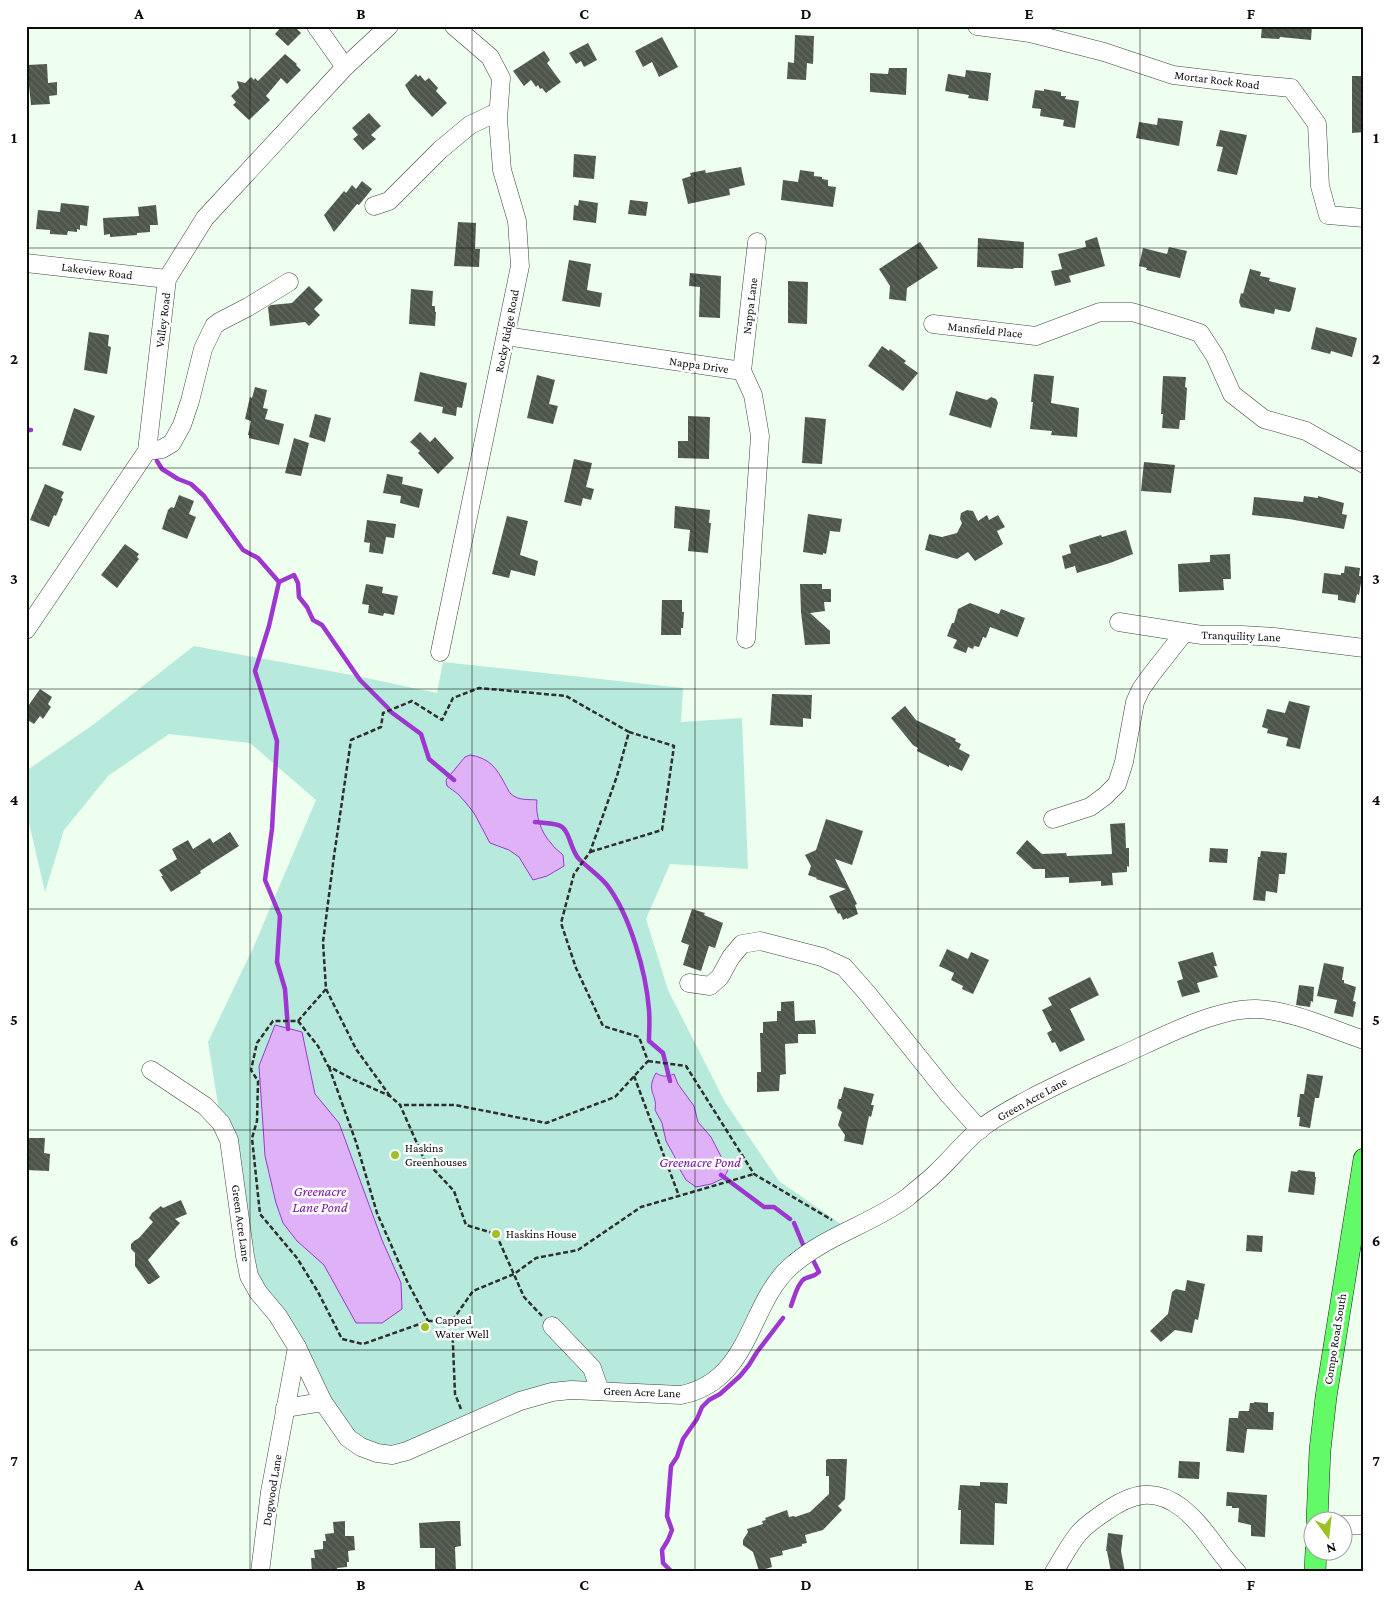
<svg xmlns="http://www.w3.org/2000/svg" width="1390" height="1598" font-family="'Crimson Pro',serif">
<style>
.park{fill:#b7eadd}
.water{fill:#dfb2f7;stroke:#9e37cf}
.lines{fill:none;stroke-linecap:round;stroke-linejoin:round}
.stream{stroke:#9e37cf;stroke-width:4.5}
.building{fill:url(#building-back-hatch)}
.minor-casing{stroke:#404040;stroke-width:19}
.major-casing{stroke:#1e1e1e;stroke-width:22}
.path{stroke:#2f2f2f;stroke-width:2.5;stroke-dasharray:5 2.5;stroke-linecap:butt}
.minor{stroke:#fff;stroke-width:18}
.major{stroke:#62fb67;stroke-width:21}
.grid{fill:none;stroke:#0d0d0d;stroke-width:1;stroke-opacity:0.55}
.poi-dot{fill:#9dc023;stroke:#fff;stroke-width:2}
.labels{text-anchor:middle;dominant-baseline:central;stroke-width:5;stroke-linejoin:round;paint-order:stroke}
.street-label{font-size:12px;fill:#0d0d0d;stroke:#fff}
.poi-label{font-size:12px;fill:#0d0d0d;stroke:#fff;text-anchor:start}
.water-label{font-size:14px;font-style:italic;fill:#7814a1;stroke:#fff}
.neatline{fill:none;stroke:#0d0d0d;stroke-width:2}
.grid-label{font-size:16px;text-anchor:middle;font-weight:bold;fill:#0d0d0d}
</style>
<defs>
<pattern id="building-back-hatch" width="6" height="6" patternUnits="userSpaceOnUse" patternTransform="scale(1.25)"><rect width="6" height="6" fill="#4e564a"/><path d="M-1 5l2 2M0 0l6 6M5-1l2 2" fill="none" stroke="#636960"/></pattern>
</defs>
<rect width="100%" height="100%" fill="#eeffef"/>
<polygon class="park" points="194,646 357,676 437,693 443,662 683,688 681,722 742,718 748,869 670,864 646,919 668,990 725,1102 779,1181 848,1229 777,1282 706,1387 552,1392 407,1451 361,1447 258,1292 221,1123 208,1042 254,946 316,800 250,743 169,734 108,776 64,830 45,892 26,810 26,771 94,724"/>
<g class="water">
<path d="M470,755C489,758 496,767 505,784C507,787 508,791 511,794C519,801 528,799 537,800C535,814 541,833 551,843C554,848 559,851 563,855L564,866L547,876L533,880L519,857L509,850L490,843L474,813L466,803L458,794L447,786L446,780L465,757Z"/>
<polygon points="275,1025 302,1032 315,1094 339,1123 382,1240 401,1283 402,1309 382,1323 356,1323 324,1265 297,1241 283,1223 276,1203 265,1156 259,1066"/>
<path d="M656,1073C662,1077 667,1077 674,1074L678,1084L694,1106L698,1122L711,1137L728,1170L724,1178L711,1184L696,1187L686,1180L679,1168L677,1161L666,1141L662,1123L655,1110C658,1094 645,1092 656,1073Z"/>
</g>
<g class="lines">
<g class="stream">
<polyline points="26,430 31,430"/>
<polyline points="157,461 162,469 178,479 191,484 204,496 243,550 258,558 279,582 269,626 255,671 277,741 272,829 265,880 280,916 277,962 285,989 288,1029"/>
<polyline points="279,582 294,575 298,583 299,597 307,607 313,620 322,625 360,680 388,708"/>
<polyline points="391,712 421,734 429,759 454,780"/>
<path d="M535,822C543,823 551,823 558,825C570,828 570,850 579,859C588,868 599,875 607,885C630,915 646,972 649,1010C650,1020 649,1031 649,1041L663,1053L670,1081"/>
<polyline points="721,1175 764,1207 774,1207 790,1219"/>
<polyline points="794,1223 804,1247"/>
<path d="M791,1306C794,1298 797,1284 804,1279C810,1276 814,1277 819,1272L813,1260"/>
<polyline points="672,1572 663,1563 662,1550 668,1540 672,1530 667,1516 671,1466 677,1457 683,1439 697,1419 702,1407 709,1400 720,1394 740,1376 749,1365 757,1352 783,1318"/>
</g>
</g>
<g class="building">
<polygon points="282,26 294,26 301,33 288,46 275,34"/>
<polygon points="1262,26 1312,26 1311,40 1280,37 1279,39 1261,38"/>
<polygon points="795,35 814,36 813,64 807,63 806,80 787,79 788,62 794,63"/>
<polygon points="662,37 678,67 659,77 652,62 643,67 635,51"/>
<polygon points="588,43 597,60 584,67 581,61 576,64 569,53"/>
<polygon points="544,51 550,60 547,63 561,82 546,93 542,88 540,89 538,85 536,87 531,80 524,86 513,71"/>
<polygon points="285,54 297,64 296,65 301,70 287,84 281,78 266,96 270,100 249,120 233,105 236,102 231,96 239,88 237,81 245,83 251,77 254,80 255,78 258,81"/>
<polygon points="47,64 48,83 57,82 57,95 49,96 50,104 31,105 27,65"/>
<polygon points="889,68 907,68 906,95 870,92 870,73 888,74"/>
<polygon points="966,70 991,73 988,101 968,98 969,95 945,91 948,74 965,77"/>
<polygon points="416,74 418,77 420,75 425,81 429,78 438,88 436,91 447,103 432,117 411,95 405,85"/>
<polygon points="1352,76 1364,76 1364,132 1352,133"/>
<polygon points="1044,89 1061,92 1061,96 1066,96 1065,99 1079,101 1075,128 1063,126 1064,120 1040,116 1041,109 1032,108 1035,90 1044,91"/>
<polygon points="369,113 381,126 371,135 376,139 363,150 353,139 358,135 352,128"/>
<polygon points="1158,118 1183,121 1179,146 1136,138 1139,122 1157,125"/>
<polygon points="1220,130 1247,135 1237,175 1217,171 1223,147 1216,146"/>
<polygon points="574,154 596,156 594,179 573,177"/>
<polygon points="741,167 745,185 729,189 730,195 688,204 682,179 691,176 690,173 705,170 706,173"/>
<polygon points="800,170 814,172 814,176 822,177 822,179 828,180 828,186 836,187 833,207 781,200 783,180 798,182"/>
<polygon points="362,181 372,189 359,205 357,204 334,232 324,215 344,191 346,193 352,185 356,189"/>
<polygon points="579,200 598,203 596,223 573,220 574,205 578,206"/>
<polygon points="630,200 648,202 646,216 628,214"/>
<polygon points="61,203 89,206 87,226 80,225 80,230 77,229 77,232 68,231 67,235 50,234 50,230 36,229 38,210 60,212"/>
<polygon points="156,205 158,225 150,225 150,232 137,233 137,235 110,237 110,234 104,235 103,218 139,216 138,207"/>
<polygon points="458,222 476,223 475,249 480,249 479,267 454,266"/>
<polygon points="1097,237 1105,266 1069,276 1071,282 1055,286 1051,271 1062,269 1058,254 1086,247 1085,241"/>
<polygon points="978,238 1024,242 1023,268 1014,268 1013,269 977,267"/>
<polygon points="920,242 938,268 907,288 906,301 889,299 890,286 879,269"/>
<polygon points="1169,247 1187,251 1180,278 1146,270 1147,268 1139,266 1143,248 1167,254"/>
<polygon points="569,260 591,264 587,290 602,293 600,307 562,301"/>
<polygon points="1250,269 1261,272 1260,276 1270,278 1269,281 1296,288 1291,310 1289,312 1275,309 1274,314 1241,307 1239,302 1241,293 1243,294"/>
<polygon points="690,273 721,276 720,318 699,317 700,287 689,286"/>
<polygon points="788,281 808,282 807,324 788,323"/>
<polygon points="309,286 323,300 314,309 320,315 309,326 305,322 270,326 268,307 271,305 292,303"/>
<polygon points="411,289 433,291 432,306 435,306 435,312 436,312 435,326 409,324"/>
<polygon points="1316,327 1357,338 1352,357 1331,351 1330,354 1311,349"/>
<polygon points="89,332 109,335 108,346 111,347 107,374 84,370"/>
<polygon points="882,346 889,351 890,349 906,361 904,363 918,373 903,391 868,366"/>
<polygon points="420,372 467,383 462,408 457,407 456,416 442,413 443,407 414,401"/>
<polygon points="1034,374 1054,376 1051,403 1079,408 1077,437 1051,435 1052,431 1030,429 1033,402 1031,402"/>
<polygon points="537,375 555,380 549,404 558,406 553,424 527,418"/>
<polygon points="1163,376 1186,377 1185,387 1187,388 1185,420 1180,420 1179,429 1162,428 1163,414 1161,414"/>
<polygon points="255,387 267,390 263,408 268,409 265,419 284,424 279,445 249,438 249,435 248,435 251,421 245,419 250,397 252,398"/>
<polygon points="956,391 987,400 991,397 996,399 998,403 991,428 949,415"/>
<polygon points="74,408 95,416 81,451 62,445"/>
<polygon points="315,414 331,418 325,442 309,437"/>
<polygon points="688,416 710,417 709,459 678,458 678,441 688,441"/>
<polygon points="805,417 826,419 822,464 802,463"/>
<polygon points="420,432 430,442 435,437 454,458 438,474 418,453 420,451 410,442"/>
<polygon points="294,438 309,443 301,476 285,473"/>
<polygon points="574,459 592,463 586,487 594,489 591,500 583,498 581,506 564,502"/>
<polygon points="1144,462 1175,465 1171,493 1141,491"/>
<polygon points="387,474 403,477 402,484 423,489 419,508 400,503 401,496 383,493"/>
<polygon points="45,484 64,492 61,498 63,499 56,516 54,515 49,527 30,520"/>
<polygon points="179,495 194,501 189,514 196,517 187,539 162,529 168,510 171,507 174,508"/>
<polygon points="1304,496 1318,498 1318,496 1344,503 1342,514 1347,515 1344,529 1289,519 1252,515 1254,497 1303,502"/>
<polygon points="675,506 710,510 709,523 711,523 708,553 688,551 690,530 674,528"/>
<polygon points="967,510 973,511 978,521 987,515 989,520 998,515 1005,527 997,531 1003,544 975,561 968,552 957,559 925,550 929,534 942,537 957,533 962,523 960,519 961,513"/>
<polygon points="808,514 842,519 840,532 830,531 826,554 823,553 823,555 803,552"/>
<polygon points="507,516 528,521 520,555 538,561 535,576 511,570 509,578 492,574"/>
<polygon points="367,520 396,524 394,538 386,537 383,554 369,552 370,543 364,542"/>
<polygon points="1126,530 1133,554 1110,563 1077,573 1075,566 1065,569 1062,556 1071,553 1069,545 1101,535 1102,537"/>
<polygon points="125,544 139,554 137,557 139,559 117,588 101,575"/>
<polygon points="1230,554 1231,579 1223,579 1224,590 1179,592 1178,564 1210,562 1210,555"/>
<polygon points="1345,566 1360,568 1359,576 1362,576 1359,595 1357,594 1355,603 1338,600 1338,595 1322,593 1324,573 1341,575 1341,573 1344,573"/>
<polygon points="366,584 383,587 382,593 398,596 394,615 384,613 383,616 368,613 369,605 362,604"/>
<polygon points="800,584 822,584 822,589 831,589 831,602 824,602 825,611 810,613 830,631 830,644 805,645 801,612"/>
<polygon points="662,600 682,600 682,612 684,612 683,628 681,628 681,635 661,635"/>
<polygon points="970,603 999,614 1001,609 1025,618 1018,636 1017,637 990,627 986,638 983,637 979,647 974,646 973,649 968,647 966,653 953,648 957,640 947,636 952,623 954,623 958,609"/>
<polygon points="40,689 52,697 48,704 51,707 43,719 40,716 34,724 26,719 26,709"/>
<polygon points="772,694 812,695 811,719 803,718 803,727 770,725"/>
<polygon points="1289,701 1310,706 1300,749 1286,746 1288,738 1267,733 1268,729 1262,727 1267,709 1285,713"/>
<polygon points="905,706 916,720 956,739 955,741 961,744 959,749 970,755 962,771 949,765 949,767 917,751 918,748 913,745 891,718"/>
<polygon points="826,819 863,831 852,865 835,859 857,904 855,905 858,914 847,919 847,918 843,920 840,913 838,914 829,896 846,889 816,879 817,878 808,875 811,866 805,855 816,850"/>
<polygon points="1125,823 1126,848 1129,848 1129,867 1127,866 1127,872 1112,873 1113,885 1101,886 1101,881 1069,883 1069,877 1045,878 1045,869 1033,869 1016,853 1027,840 1042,854 1066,853 1067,856 1112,854 1110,824"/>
<polygon points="230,832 239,846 200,871 201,873 171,892 161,876 163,876 159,870 177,859 172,849 188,840 193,849 210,838 213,843"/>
<polygon points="1210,848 1228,849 1227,863 1209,862"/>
<polygon points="1261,851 1287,853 1285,874 1279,874 1277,893 1266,891 1265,901 1253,900 1258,857 1260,857"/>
<polygon points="692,909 705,913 704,915 723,923 715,948 709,946 701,971 683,965 689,945 681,942"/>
<polygon points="947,949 968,959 971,952 989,960 973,994 962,989 963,986 951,980 954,973 939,966"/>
<polygon points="1213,952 1217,966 1214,966 1218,977 1197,983 1200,992 1182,997 1177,981 1183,979 1178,962"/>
<polygon points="1324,963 1344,967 1342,980 1344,980 1344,983 1356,987 1353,1001 1356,1002 1353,1017 1334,1013 1337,1000 1317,996"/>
<polygon points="1090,977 1099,995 1070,1009 1085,1040 1060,1052 1055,1042 1052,1043 1047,1033 1052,1030 1042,1010 1052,1005 1048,998"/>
<polygon points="1299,985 1314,987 1313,1002 1311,1001 1310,1007 1296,1005"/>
<polygon points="794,1001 795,1021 815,1020 816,1034 798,1034 798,1043 785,1044 786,1074 780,1075 779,1091 757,1092 757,1072 761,1072 760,1033 763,1033 763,1022 777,1021 777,1011 781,1011 781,1002"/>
<polygon points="1307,1074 1323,1076 1319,1098 1315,1098 1310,1128 1299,1126 1300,1117 1297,1117 1300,1094 1304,1094"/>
<polygon points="844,1087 874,1094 871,1105 874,1105 871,1117 869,1116 863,1145 844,1141 845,1135 838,1125 842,1112 837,1108 839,1099 841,1099"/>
<polygon points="29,1138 45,1138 44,1153 50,1154 49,1171 26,1170 26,1152 29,1152"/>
<polygon points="1298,1170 1315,1172 1315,1177 1316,1177 1314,1195 1288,1192 1291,1171 1297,1172"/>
<polygon points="181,1200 187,1214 175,1219 180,1223 148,1260 160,1277 150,1284 148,1284 135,1266 135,1253 131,1249 131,1244 134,1241 139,1238 153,1222 149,1218 152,1213 161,1206 163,1208"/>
<polygon points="1247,1235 1263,1236 1262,1252 1246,1251"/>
<polygon points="1187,1280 1205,1284 1198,1320 1195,1319 1192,1333 1175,1330 1161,1342 1150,1331 1168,1314 1172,1292 1176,1289 1185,1291"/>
<polygon points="1254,1402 1268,1403 1268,1412 1274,1412 1273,1430 1247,1429 1244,1453 1226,1451 1229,1418 1238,1418 1239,1411 1249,1411 1250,1403 1254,1403"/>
<polygon points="828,1459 847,1459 845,1499 838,1506 842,1510 823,1530 805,1535 807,1543 802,1544 802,1546 782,1551 783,1555 770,1558 772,1567 759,1571 753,1552 743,1545 743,1540 748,1532 747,1529 763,1524 762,1521 766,1520 765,1518 787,1510 789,1517 794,1516 795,1517 810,1512 829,1494 829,1476 826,1476 826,1460"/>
<polygon points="1179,1461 1200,1462 1199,1479 1178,1478"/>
<polygon points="980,1482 1008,1483 1007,1504 995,1503 994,1545 960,1544 961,1510 958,1510 960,1485 980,1486"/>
<polygon points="1227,1492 1267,1495 1265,1537 1251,1536 1251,1525 1238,1522 1239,1508 1232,1508 1232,1506 1226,1506"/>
<polygon points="345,1521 345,1536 354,1536 355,1550 348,1551 349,1562 347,1562 347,1567 337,1568 338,1572 312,1572 311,1558 315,1558 314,1550 323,1549 323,1541 326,1541 325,1534 334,1533 333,1522"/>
<polygon points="449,1521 460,1521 461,1546 455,1547 456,1572 435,1572 435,1548 420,1548 419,1523"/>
<polygon points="1108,1533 1123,1535 1121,1551 1125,1572 1111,1572 1107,1551 1106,1551"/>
</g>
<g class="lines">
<g class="minor-casing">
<g id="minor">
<polyline points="316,26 345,67"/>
<polyline points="977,26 1030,33 1104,52 1173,75 1248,84 1291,88 1317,124 1320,186 1328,215 1364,218"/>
<polyline points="374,206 389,201 440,150 470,125 491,115 498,114"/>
<polyline points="26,263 167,279"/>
<polyline points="933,324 1036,336 1100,312 1132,312 1172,324 1200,333 1215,356 1232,394 1264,419 1306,431 1364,464"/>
<polyline points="506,336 742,371"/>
<polyline points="742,371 753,395 760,436 746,639"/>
<polyline points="742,371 757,242"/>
<polyline points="147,451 162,449 172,443 182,425 190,401 203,349 214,326 219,322 248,307 289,282"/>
<polyline points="1119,622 1202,635 1242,635 1274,637 1364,648"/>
<polyline points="26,630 147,451 167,279 205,218 345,67 389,26"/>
<polyline points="440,652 520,266 517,221 502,170 498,119 501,78 490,57 454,26"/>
<polyline points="1053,819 1090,807 1105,796 1117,784 1124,762 1135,702 1141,689 1151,675 1184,633"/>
<polyline points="689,983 710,986 720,977 731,957 742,944 760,941 822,957 844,967 867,993 949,1095 980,1130"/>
<path d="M151,1070L205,1106L221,1123L229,1140L245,1256L249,1276L258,1292L278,1316L297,1347L323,1402L348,1438L361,1447L377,1453L392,1455L407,1451L520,1401L552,1392L571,1390L681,1395C751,1381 748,1305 790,1267C824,1236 872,1224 908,1197C917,1189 928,1181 936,1173C951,1159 964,1142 980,1129C998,1115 1018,1105 1037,1095C1065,1081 1092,1068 1120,1056C1158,1039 1215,1008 1256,1009C1291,1010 1331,1029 1364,1040"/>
<polyline points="552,1326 592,1368 600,1391"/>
<polyline points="285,1408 323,1402"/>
<polyline points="1342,1525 1364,1525"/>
<polyline points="260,1572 270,1492 297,1347"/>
<path d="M1054,1572C1062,1559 1069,1545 1079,1533C1087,1524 1096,1518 1105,1512C1132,1493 1154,1487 1182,1508C1205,1526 1217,1552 1237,1572"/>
</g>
</g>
<g class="major-casing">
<g id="major">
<polyline points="1317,1520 1320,1450 1326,1397 1364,1159"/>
<polyline points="1315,1572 1316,1550"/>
</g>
</g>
<g class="path">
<polyline points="590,852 662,830 674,746 629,732"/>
<polyline points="326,989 298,1021 273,1021 257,1043 251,1070 258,1081 257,1121 252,1138 260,1214 297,1258 318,1292 342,1339 363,1344 428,1321 452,1321"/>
<polyline points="298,1021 318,1046 328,1066 352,1079 390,1096 400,1105 424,1159 454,1191 466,1225 496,1234 524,1297 542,1316"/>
<polyline points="648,1061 686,1066 754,1174 832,1220"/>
<polyline points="329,1067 356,1142 377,1213 407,1281 428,1321"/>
<polyline points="634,1076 679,1196"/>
<polyline points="390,1096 356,1049 326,989 323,942 334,856 351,740 381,727 383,713 412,701 442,720 453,698 479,688 566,696 629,732 617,776 590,852 574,874 561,923 576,968 603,1026 639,1037 648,1061 615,1097 546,1123 455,1105 400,1105"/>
<polyline points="461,1409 455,1394 452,1321 473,1291 514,1274 536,1258 578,1250 641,1207 754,1174"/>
</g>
<use href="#minor" class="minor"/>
<use href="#major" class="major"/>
</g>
<path class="grid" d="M250,26V1572M472,26V1572M695,26V1572M918,26V1572M1140,26V1572M26,248H1364M26,468H1364M26,689H1364M26,909H1364M26,1130H1364M26,1350H1364"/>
<g class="poi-dot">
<circle cx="395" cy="1155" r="5"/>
<circle cx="496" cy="1234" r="5"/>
<circle cx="425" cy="1327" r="5"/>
</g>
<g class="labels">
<g class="street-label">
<text transform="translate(1217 80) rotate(7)">Mortar Rock Road</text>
<text transform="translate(97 271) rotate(7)">Lakeview Road</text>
<text transform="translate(750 306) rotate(-83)">Nappa Lane</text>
<text transform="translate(163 320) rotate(-83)">Valley Road</text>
<text transform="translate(985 330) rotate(6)">Mansfield Place</text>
<text transform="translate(507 331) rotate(-79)">Rocky Ridge Road</text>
<text transform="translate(699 365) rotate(8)">Nappa Drive</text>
<text transform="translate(1241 636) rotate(2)">Tranquility Lane</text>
<text transform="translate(1032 1099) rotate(-29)">Green Acre Lane</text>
<text transform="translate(241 1223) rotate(82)">Green Acre Lane</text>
<text transform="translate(1335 1339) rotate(-81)">Compo Road South</text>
<text transform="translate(642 1392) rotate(2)">Green Acre Lane</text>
<text transform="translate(272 1490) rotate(-81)">Dogwood Lane</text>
</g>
<g class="poi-label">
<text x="405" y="1148">Haskins<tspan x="405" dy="14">Greenhouses</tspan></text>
<text x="506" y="1234">Haskins House</text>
<text x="435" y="1320">Capped<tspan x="435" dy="14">Water Well</tspan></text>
</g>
<g class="water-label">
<text x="700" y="1162">Greenacre Pond</text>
<text x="320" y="1191">Greenacre<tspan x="320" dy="16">Lane Pond</tspan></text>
</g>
</g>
<rect width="1390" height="1598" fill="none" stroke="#ffffff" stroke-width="55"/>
<g transform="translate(1328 1536) rotate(165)"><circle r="24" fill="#ffffff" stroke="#9e9e9e"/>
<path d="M0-4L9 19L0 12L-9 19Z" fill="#9dc023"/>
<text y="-8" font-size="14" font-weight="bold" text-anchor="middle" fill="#0d0d0d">N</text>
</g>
<rect x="28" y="28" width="1334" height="1542" class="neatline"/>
<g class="grid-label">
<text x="139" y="19">A</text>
<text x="361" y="19">B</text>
<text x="584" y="19">C</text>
<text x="806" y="19">D</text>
<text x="1029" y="19">E</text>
<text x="1251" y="19">F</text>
<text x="14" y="143">1</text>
<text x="1376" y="143">1</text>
<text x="14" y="364">2</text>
<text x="1376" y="364">2</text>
<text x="14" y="584">3</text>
<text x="1376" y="584">3</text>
<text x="14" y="805">4</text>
<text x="1376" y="805">4</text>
<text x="14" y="1025">5</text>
<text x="1376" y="1025">5</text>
<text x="14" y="1246">6</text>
<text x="1376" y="1246">6</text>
<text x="14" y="1466">7</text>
<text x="1376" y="1466">7</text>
<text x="139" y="1590">A</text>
<text x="361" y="1590">B</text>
<text x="584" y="1590">C</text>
<text x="806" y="1590">D</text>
<text x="1029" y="1590">E</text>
<text x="1251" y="1590">F</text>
</g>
</svg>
